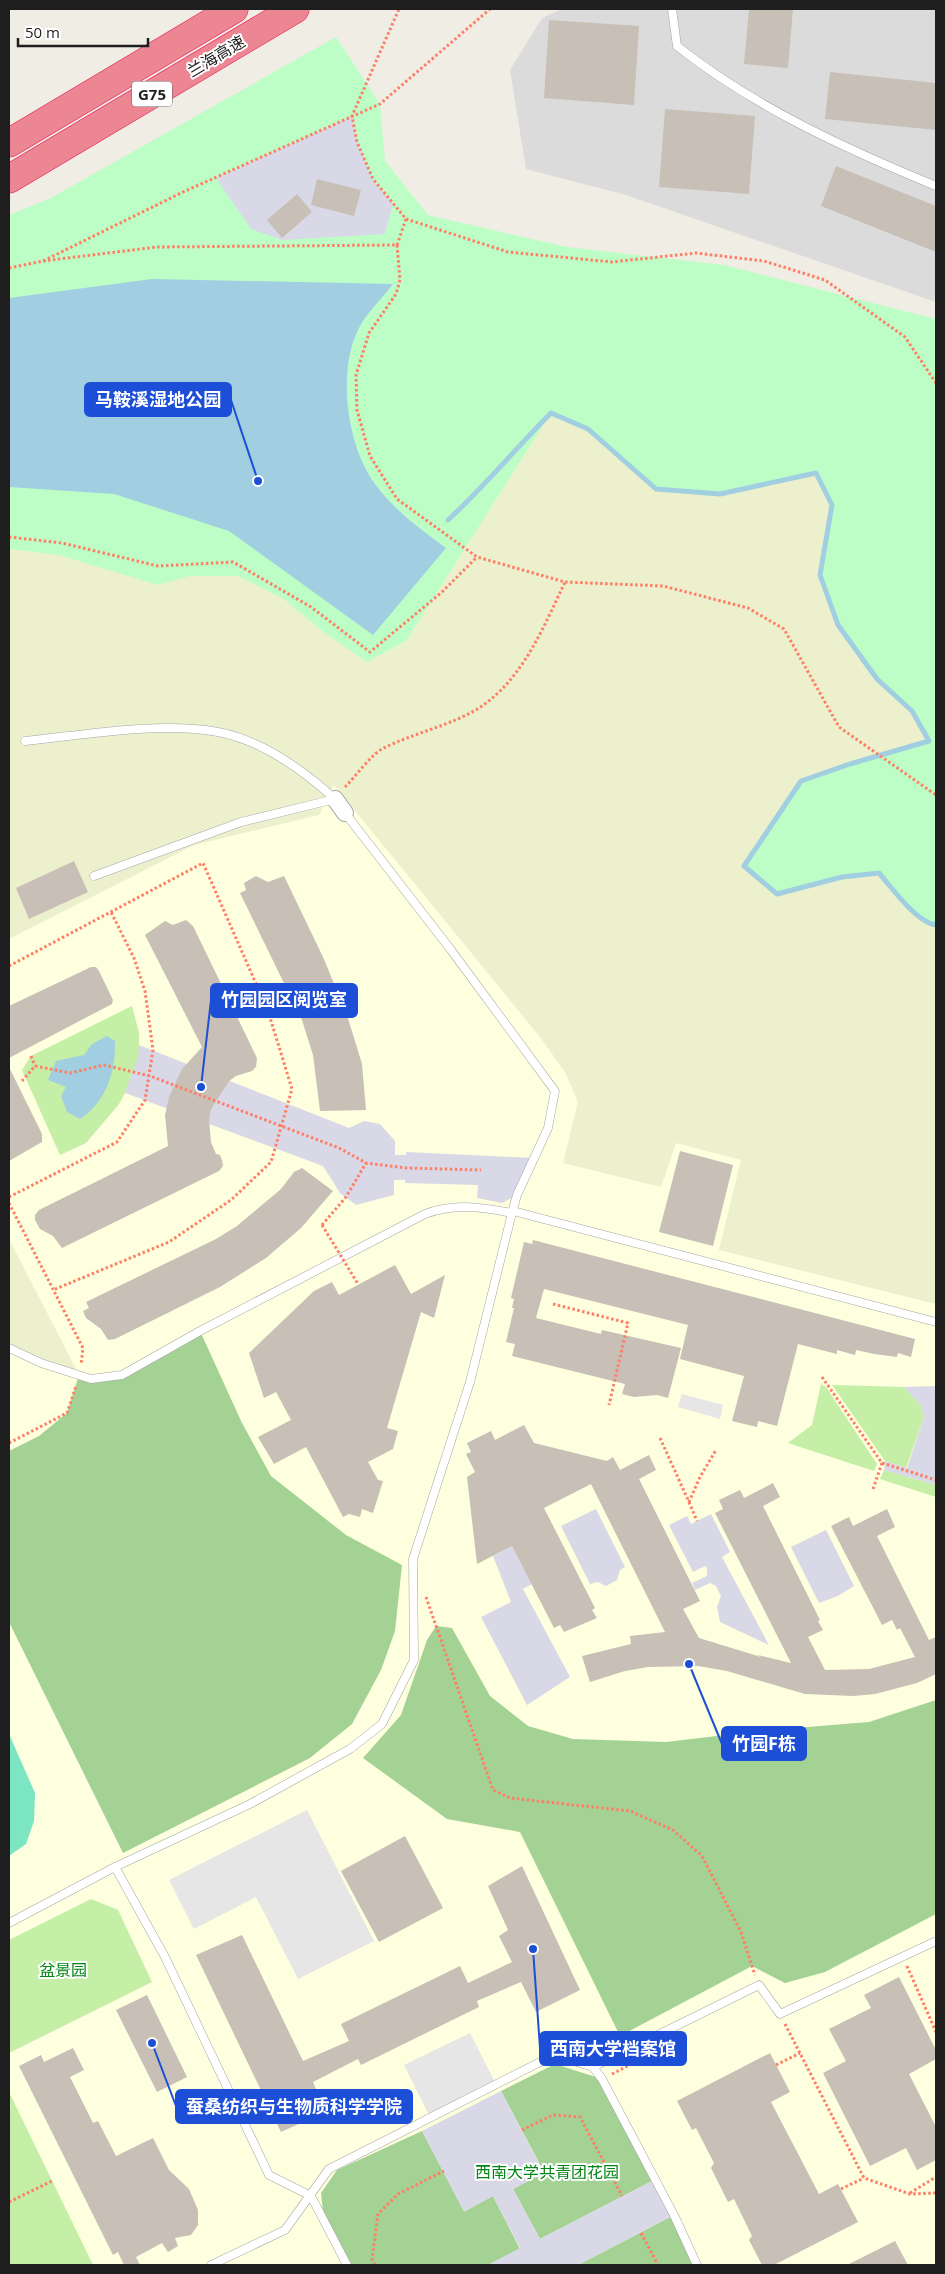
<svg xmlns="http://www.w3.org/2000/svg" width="945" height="2274" font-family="'Open Sans','Noto Sans SC',sans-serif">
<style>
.residential{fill:#dcdbdb}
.education{fill:#fdffde}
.farmland{fill:#ecf0cd}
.grass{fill:#c5eea6}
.forest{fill:#a4d295}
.park{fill:#bdfdc6}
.pitch{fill:#7ce5c2}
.parking{fill:#e6e6e6}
.plaza{fill:#d9d8e6}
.water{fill:#a1cfe1}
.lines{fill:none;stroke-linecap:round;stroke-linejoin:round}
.stream{stroke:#a1cfe1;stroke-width:5}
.building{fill:#c8bfb6}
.service-casing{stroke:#a5a5a5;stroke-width:9}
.minor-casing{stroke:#a5a5a5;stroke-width:18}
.motorway-casing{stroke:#e71753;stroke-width:29}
.path{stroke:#ff7e66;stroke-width:3;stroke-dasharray:2.5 2.5;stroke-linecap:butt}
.service{stroke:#fff;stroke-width:8}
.minor{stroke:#fff;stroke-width:16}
.motorway{stroke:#ed8693;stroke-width:28}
.path-bridge{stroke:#ff7e66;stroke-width:3;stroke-dasharray:2.5 2.5;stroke-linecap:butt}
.labels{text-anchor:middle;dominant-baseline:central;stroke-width:4;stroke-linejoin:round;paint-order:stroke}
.shield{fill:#fff;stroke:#626262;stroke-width:1}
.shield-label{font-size:15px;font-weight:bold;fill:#1e1e1e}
.street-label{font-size:16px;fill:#1e1e1e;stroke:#fff}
.park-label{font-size:16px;fill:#048516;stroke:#fff}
.leader{fill:none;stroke:#1d4ed8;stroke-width:2}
.callout-dot{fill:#1d4ed8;stroke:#fff;stroke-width:2}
.callout{fill:#1d4ed8;stroke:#1d4ed8;stroke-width:2}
.callout-label{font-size:18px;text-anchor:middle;font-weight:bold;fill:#fff}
</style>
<rect width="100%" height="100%" fill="#f0ede4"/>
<polygon class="residential" points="562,9 936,9 936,302 626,195 526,169 510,70 542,18"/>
<polygon class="education" points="551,413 838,625 877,679 929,924 936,925 936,2265 9,2265 9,549 406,641"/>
<g class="farmland">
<polygon points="551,413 588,429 656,489 720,494 816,473 832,505 820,575 838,625 877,679 912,711 929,741 850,764 801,781 744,866 777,894 842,877 879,873 907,905 929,924 936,925 936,1304 719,1250 741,1160 676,1143 661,1187 563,1163 578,1102 565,1072 540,1037 334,785 319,815 194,845 9,939 9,549 59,555 158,584 190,576 238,576 284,599 322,631 367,662 406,641"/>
<polygon points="9,1239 79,1375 9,1348"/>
</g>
<g class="grass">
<polygon points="132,1006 139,1033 139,1057 125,1093 119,1104 86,1143 60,1155 22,1070 31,1056"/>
<polygon points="821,1384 826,1387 877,1464 874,1471 788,1443 812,1425"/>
<polygon points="832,1385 904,1387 921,1406 924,1417 906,1468 885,1461"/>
<polygon points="884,1470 936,1485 936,1497 880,1479"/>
<polygon points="91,1899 118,1910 152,1982 9,2053 9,1940"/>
<polygon points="9,2092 93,2265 9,2265"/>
</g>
<g class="forest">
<polygon points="200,1331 242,1423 271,1476 346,1535 402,1565 395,1631 381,1670 352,1724 310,1758 123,1853 9,1622 9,1451 39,1436 67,1413 79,1375 93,1381 122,1375"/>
<polygon points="436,1626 452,1628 490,1696 528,1726 573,1739 666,1742 759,1731 869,1722 936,1700 936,1914 825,1972 785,1983 752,1966 620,2036 520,1832 447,1819 363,1758 401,1715 427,1640"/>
<polygon points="555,2064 602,2079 656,2179 540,2239 513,2189 544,2172 501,2091"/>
<polygon points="422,2131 464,2211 493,2196 520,2249 488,2265 347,2265 324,2221 321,2193 337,2170"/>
<polygon points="674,2215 697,2265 578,2265"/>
</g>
<path class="park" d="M336,37L380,104L385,161L428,215L567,247L724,265L936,319V925C917,923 892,888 879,874L842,877L777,894L744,866L801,781L850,764L929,741L912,711L877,679L838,625L820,575L832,505L816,473L720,494L656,489L588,429L551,413L406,641L367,662L322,631L284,599L238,576H190L158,585L59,555L9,549V215L49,199Z"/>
<polygon class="pitch" points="9,1734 35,1793 34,1821 26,1844 9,1856"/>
<g class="parking">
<polygon points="682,1394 723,1405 720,1419 678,1407"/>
<polygon points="307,1810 374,1941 298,1979 256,1897 194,1929 169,1880"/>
<polygon points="470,2033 498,2088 432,2121 404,2065"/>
</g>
<g class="plaza">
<polygon points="352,116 357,142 372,179 393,203 385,234 282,240 251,229 216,178"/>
<polygon points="139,1045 349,1128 364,1121 380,1124 395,1141 395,1155 406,1155 406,1152 534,1158 517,1195 502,1203 477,1198 478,1185 405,1183 405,1180 394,1180 394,1195 356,1205 340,1193 323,1166 125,1093 138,1057"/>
<polygon points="936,1386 936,1485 884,1470 885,1461 907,1468 924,1417 921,1406 904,1387"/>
<polygon points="596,1509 625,1567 620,1570 617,1580 606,1586 598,1582 590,1584 561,1526"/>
<polygon points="711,1514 730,1552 722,1557 769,1645 720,1622 717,1607 721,1596 716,1586 710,1583 695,1590 692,1583 707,1576 707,1568 705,1566 693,1572 669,1525 687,1516 691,1524"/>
<polygon points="826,1530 854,1586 838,1596 819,1603 791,1547"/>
<polygon points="512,1546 532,1584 523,1589 570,1677 527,1705 481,1617 511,1602 493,1556"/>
<polygon points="501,2091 544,2173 513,2189 540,2239 656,2179 674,2215 578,2265 488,2265 520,2248 493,2196 464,2212 422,2131"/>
</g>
<g class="water">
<path d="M152,279L393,284C382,299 365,314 358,330C337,373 347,446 375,484C394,510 420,529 446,548L373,635L229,531L114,494L9,487V298Z"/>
<path d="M107,1036L115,1041C116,1072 106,1102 80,1119L67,1112L61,1096L66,1087L48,1080L56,1061L84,1055L92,1044Z"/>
</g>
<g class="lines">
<path class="stream" d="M448,520C484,487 516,448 551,413L588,429L656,489L720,494L816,473L832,505L820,575L838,625L877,679L912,711L929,741L850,764L801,781L744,866L777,894L842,877L879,873C892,888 917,923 936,925"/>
</g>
<g class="building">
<polygon points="749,9 793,9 788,68 744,64"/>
<polygon points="549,20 639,26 634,105 544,98"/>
<polygon points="830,72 936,83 936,130 825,119"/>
<polygon points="665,109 755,116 749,194 659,187"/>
<polygon points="836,166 936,206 936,252 821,206"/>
<polygon points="317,179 361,190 354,216 311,205"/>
<polygon points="297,194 312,212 282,238 267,220"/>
<polygon points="74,861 88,892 29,919 16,888"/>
<polygon points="256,876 268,882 284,876 323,957 347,1015 362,1064 366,1110 320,1111 313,1055 302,1020 240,893 246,890 244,883"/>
<polygon points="186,920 193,926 257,1058 256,1067 252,1071 236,1076 229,1081 211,1109 209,1120 211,1142 216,1154 220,1155 222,1160 223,1166 219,1171 62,1248 53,1236 40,1229 35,1220 35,1215 39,1210 168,1146 165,1115 169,1097 182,1069 202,1047 145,935 165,921 173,925"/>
<polygon points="91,967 96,967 99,971 113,1000 112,1004 9,1058 9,1006"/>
<polygon points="9,1067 42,1134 42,1142 9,1161"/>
<polygon points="680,1151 733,1165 713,1246 659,1232"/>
<polygon points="302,1168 333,1191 301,1228 266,1258 220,1287 115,1339 108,1340 101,1329 86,1318 83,1311 89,1308 86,1302 216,1239 237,1226 281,1189 294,1172"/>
<polygon points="533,1240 915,1339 911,1357 898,1353 897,1357 874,1354 856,1350 855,1355 837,1350 837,1354 798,1344 777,1426 758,1421 757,1427 732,1421 744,1376 680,1359 688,1325 544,1289 536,1318 601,1334 602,1330 681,1348 668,1398 657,1395 634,1397 622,1394 625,1384 512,1356 515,1344 506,1342 514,1308 512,1308 514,1299 511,1298 524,1242 532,1244"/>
<polygon points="395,1265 411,1294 445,1275 434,1318 421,1312 387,1428 398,1431 393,1449 368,1462 378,1480 383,1481 373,1513 362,1509 360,1517 349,1514 343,1517 306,1447 274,1464 258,1437 291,1420 276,1392 264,1398 249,1353 314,1291 332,1282 339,1295"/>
<polygon points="524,1425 534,1443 607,1461 613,1457 620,1470 649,1455 656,1470 639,1479 700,1601 683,1609 699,1638 761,1657 758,1655 791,1663 715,1513 723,1509 719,1500 740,1490 744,1498 773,1483 780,1497 763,1506 820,1620 818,1621 823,1630 808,1637 825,1670 869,1669 915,1657 900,1628 897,1630 892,1620 882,1625 831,1526 849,1517 853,1526 887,1509 895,1527 877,1536 929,1640 936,1637 936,1674 917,1683 875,1694 853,1696 805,1694 727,1671 698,1666 648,1667 625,1671 590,1682 582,1656 631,1644 630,1636 665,1632 591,1484 544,1508 595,1608 592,1610 597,1618 564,1632 560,1625 554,1628 512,1546 477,1564 467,1477 475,1472 466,1454 471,1452 467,1443 491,1431 495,1440"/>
<polygon points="405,1836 443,1908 379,1942 341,1871"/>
<polygon points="522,1866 580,1990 536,2012 521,1982 477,2001 479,2007 361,2065 358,2059 313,2082 325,2112 281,2132 196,1955 242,1935 303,2061 349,2041 341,2024 460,1966 468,1983 512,1962 499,1936 508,1930 488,1886"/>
<polygon points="899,1977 936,2050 936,2059 909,2074 936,2127 936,2160 917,2170 906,2148 870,2166 823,2073 846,2061 829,2029 871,2008 864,1995"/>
<polygon points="147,1995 187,2077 157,2092 116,2010"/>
<polygon points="73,2048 84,2070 70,2077 93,2123 98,2121 116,2156 153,2138 169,2170 189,2189 198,2210 198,2225 191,2235 175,2238 178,2246 168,2252 162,2243 136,2257 140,2265 124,2265 118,2252 113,2255 19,2066 41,2055 44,2062"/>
<polygon points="770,2053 790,2092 771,2102 819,2194 838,2184 858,2222 774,2265 762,2265 749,2240 752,2236 734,2199 728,2202 711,2168 714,2163 696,2128 692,2130 677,2101"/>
<polygon points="895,2241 908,2265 847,2265"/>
</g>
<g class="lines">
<g class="service-casing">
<g id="service">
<path d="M672,9L677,46C754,107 846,149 936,186"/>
<path d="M25,741C84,735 160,721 218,732C261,740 303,770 335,799"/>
<polyline points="345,813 451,950 555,1091 548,1128 517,1195 512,1213"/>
<polyline points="94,876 241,822 335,799"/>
<polyline points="513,1211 936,1322"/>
<path d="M9,1348L41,1363L91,1379L122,1375L200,1331L425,1214C455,1203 481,1207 512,1213L470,1382L413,1559L414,1660L382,1724L350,1749L250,1804L115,1867"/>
<polyline points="9,1923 115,1867 165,1957 269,2175 311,2196 347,2265"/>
<polyline points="593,2067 759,1985 780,2014 936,1941"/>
<polyline points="211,2265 285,2230 329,2169 554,2055 593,2067 602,2079 674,2215 697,2265"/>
</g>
</g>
<g class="minor-casing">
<polyline id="minor" points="335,799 345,813"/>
</g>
<g class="motorway-casing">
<g id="motorway">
<polyline points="9,143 234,9"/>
<polyline points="9,179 295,9"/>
</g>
</g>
<g class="path">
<polyline points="406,219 508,252 612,262 696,253 764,261 825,280 905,337 936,383"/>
<polyline points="397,245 406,219 373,179 357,142 352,116 399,9"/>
<polyline points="43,261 157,247 397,245 400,280 396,294 369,333 356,375 357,410 370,456 397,499 477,557 565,582 663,586 748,608 784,629 839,727 936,795"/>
<polyline points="9,268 43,261 183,192 380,104 490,9"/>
<polyline points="9,537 62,543 158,566 233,562 311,607 370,652 442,592 477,557"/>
<path d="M345,787C355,777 371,755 382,749C411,734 445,727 474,711C521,684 543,628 565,582"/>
<polyline points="9,966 203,863 268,1011 292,1089 271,1162 231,1200 169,1242 53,1290"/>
<polyline points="31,1056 35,1066"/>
<polyline points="22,1081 35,1066 70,1073 104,1065 150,1076 339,1148 366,1163 406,1168 481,1170"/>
<polyline points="9,1197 117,1142 145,1100 153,1050 145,991 134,958 111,912"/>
<polyline points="9,1203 83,1348 81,1365"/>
<polyline points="322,1225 346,1197 366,1163"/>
<polyline points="553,1304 628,1323 609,1405"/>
<polyline points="822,1377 882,1463 936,1480"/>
<polyline points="660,1438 689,1502 700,1477 716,1450"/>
<polyline points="9,1443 67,1413 76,1386"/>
<polyline points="873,1489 882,1463"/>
<polyline points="689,1502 697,1521"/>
<polyline points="426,1597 493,1790 510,1798 630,1811 673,1830 702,1856 741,1932 755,1975"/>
<polyline points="907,1966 936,2032"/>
<polyline points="785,2024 864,2178 910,2194 936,2193"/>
<polyline points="776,2065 800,2053"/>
<polyline points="612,2074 651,2054"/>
<polyline points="522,2130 553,2115 580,2117 622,2196"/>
<polyline points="841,2189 864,2178"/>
<polyline points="910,2193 936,2177"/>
<polyline points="9,2202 52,2181"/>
<polyline points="641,2233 658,2265"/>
<polyline points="375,2265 372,2259 378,2214 398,2194 444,2171"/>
</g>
<use href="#service" class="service"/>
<use href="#minor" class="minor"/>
<use href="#motorway" class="motorway"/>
<polyline class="path-bridge" points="322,1225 358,1284"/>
</g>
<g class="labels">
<rect class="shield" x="132" y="81.5" width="40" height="25" rx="4"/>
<g class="shield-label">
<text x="152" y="94">G75</text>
</g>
<g class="street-label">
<text transform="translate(216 56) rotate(-31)">兰海高速</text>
</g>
<g class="park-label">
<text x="63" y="1970">盆景园</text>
<text x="547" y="2172">西南大学共青团花园</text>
</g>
</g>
<path class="leader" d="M258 481L231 400M201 1087L211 1000M689 1664L722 1744M533 1949L540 2048M152 2043L176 2106"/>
<g class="callout-dot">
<circle cx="258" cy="481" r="5"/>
<circle cx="201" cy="1087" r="5"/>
<circle cx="689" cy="1664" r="5"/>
<circle cx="533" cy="1949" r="5"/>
<circle cx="152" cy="2043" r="5"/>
</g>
<g class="callout">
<rect x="85" y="383" width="146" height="33" rx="5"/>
<rect x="211" y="984" width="146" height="33" rx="5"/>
<rect x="722" y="1727" width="84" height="33" rx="5"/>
<rect x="540" y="2032" width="146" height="33" rx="5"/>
<rect x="176" y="2090" width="236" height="33" rx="5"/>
</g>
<g class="callout-label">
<text x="158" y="406">马鞍溪湿地公园</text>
<text x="284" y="1006">竹园园区阅览室</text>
<text x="764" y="1750">竹园F栋</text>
<text x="613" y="2055">西南大学档案馆</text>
<text x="294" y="2113">蚕桑纺织与生物质科学学院</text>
</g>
<rect width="945" height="2274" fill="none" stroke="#1e1e1e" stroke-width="20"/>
<path d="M18 38v8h130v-8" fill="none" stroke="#1e1e1e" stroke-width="2.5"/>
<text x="25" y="38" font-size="15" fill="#1e1e1e" stroke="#ffffff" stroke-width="4" paint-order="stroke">50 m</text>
</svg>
